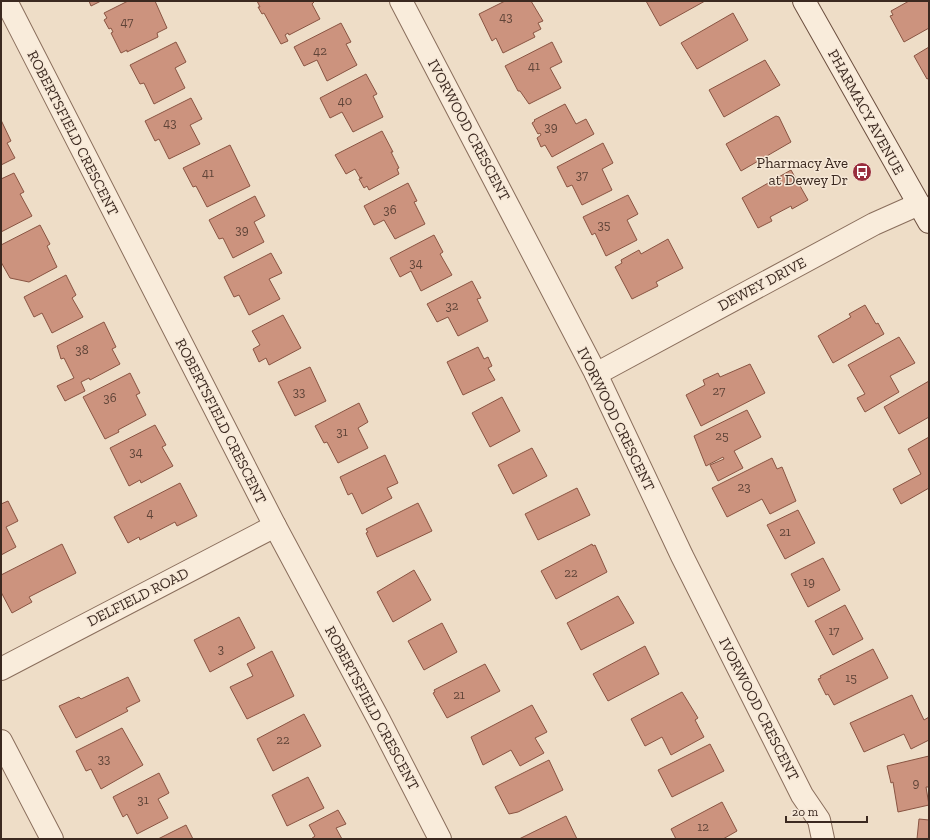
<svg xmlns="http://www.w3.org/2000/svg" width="930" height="840" font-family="'Zilla Slab',serif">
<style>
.building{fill:#cc937e;stroke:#895442}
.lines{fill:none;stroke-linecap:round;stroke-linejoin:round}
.street-casing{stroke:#8a6e5c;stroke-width:24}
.secondary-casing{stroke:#6c4f3f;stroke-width:24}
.street{stroke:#f9ecdb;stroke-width:22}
.secondary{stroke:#f9ecdb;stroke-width:22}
.labels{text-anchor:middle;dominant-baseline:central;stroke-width:3;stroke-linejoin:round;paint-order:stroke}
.number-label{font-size:13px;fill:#5f4438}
.street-label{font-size:15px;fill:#3b2920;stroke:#f6e8d7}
.poi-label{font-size:15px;fill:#3b2920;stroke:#f6e8d7;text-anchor:end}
</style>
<rect width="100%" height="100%" fill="#eeddc7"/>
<g class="building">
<polygon points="89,1 101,1 91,6"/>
<polygon points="128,1 155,1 167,28 157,33 158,37 127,52 127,50 121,53 111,33 113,32 111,28 109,29 104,20 107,18 104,13"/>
<polygon points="257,1 315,1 312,4 320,19 289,35 288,33 285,35 288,41 281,44 264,13 262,14 258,7 260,7"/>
<polygon points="505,1 531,1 543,21 538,23 541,29 533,33 535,37 503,53 496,38 492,41 479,14"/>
<polygon points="646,1 705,1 660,26"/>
<polygon points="909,1 929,1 929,28 904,42 890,16 893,15 891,11"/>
<polygon points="733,13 748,40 697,69 681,43"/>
<polygon points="341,23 351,42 346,44 357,65 327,81 317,60 304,66 294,47"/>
<polygon points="176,42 186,62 175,68 185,88 154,104 144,83 140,84 130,65"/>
<polygon points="552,42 562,62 550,68 561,88 529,104 520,91 518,91 505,66"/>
<polygon points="929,47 929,78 927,79 914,56"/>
<polygon points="765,60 780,85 724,117 709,90"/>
<polygon points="366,74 377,94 373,96 383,117 353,132 342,112 330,118 320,98"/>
<polygon points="191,98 202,119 190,125 200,144 169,159 159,139 155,141 145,121"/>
<polygon points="565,104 576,124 586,119 594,134 552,157 545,145 541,147 537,138 541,135 540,133 538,134 532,123 535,121 534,120"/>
<polygon points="776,116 779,117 791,142 741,171 726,144"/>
<polygon points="1,120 11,141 7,143 15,158 1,165"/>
<polygon points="382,131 393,152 391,152 399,168 397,169 399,174 369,190 367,186 364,188 359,179 362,178 362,177 360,178 355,169 346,174 335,155"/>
<polygon points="603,143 613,163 602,169 612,190 582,205 572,185 567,187 557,167"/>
<polygon points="230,145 250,186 207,207 196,186 193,187 183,168"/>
<polygon points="791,170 808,200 792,209 791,206 770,217 772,221 758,228 742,198"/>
<polygon points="14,173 24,192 20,194 32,216 1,232 1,179"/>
<polygon points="408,183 417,201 414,202 425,224 395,239 384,220 374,225 364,206"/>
<polygon points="628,195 638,214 627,220 637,240 606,256 595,233 592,235 583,217"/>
<polygon points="255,196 265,216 254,222 264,242 233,258 223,238 219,239 209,220"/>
<polygon points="40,225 50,244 47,246 57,267 29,282 10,278 1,262 1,245"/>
<polygon points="434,235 443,252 440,254 452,275 421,291 411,271 400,277 390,258"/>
<polygon points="668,239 683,268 656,282 658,286 632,299 615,267 622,263 621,260 639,250 641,254"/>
<polygon points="271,253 282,273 269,279 280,299 249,315 239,295 234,297 224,277"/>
<polygon points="66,275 76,295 72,298 83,317 52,333 42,313 34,317 24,297"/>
<polygon points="472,281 481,298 477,299 488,321 458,336 448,317 437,322 427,304"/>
<polygon points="865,305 876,324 878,323 884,334 833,363 818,336 851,317 849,314"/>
<polygon points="283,315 301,348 269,365 266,358 259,362 253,349 260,345 252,331"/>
<polygon points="104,322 116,347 112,349 120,364 90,380 89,378 81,382 85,391 65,401 57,386 74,378 64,358 61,359 57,346"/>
<polygon points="899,337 915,363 890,376 899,392 865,412 857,398 865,394 848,365"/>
<polygon points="478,347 484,359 488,357 492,366 488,368 495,380 463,395 447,362"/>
<polygon points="750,364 765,393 701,426 686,395 705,385 703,380 718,373 720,377"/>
<polygon points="310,367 326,401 295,416 278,382"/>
<polygon points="130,373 140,393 136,395 146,415 118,430 119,432 105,439 83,397"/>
<polygon points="929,381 929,417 899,434 884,407"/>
<polygon points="502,397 520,431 490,447 472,413"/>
<polygon points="359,403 368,422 358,428 368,448 338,463 327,442 324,443 315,426"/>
<polygon points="747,410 761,437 734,451 743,468 718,481 710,465 724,459 723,457 706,466 694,436"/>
<polygon points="155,425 166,445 162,447 173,466 141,483 140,480 129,486 110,448"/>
<polygon points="929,437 929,488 901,504 893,489 921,474 908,449"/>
<polygon points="532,448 547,476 513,494 498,465"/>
<polygon points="385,455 398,483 387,488 392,498 362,514 352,493 348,495 340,477"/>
<polygon points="772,458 777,469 782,467 796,501 770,514 762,499 727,517 712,488"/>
<polygon points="180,483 197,516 177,526 175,522 140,540 139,537 128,543 114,517"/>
<polygon points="577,488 590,515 538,540 525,514"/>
<polygon points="8,501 18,521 6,527 16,547 1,555 1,504"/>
<polygon points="418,503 432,531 377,557 366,533 368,532 366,529"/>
<polygon points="798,510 815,543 785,559 767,525"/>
<polygon points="62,544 76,573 29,597 32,602 12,613 1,592 1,575"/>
<polygon points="592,544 593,546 595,545 607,572 556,599 541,571"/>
<polygon points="823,558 840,590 808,607 791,574"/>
<polygon points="414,570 431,600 393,622 377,592"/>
<polygon points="618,596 634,623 581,650 567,623"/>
<polygon points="845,605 863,639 833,655 815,621"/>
<polygon points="239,617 255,648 210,672 194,640"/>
<polygon points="442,623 457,652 424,670 408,641"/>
<polygon points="645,646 659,674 608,701 593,674"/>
<polygon points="873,649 888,678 834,705 828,694 826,695 818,679 821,678 820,676"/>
<polygon points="272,651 294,696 247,719 230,687 253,676 247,664"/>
<polygon points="485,664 500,691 447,718 433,693 435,692 434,690"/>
<polygon points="128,677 140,701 126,708 128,711 76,738 59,706 79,697 81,699"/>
<polygon points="682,692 698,718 695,720 704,737 671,755 662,737 645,746 631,719"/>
<polygon points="912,695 924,720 929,717 929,740 911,749 904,734 864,752 850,723"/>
<polygon points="532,705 547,732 535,738 544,753 520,766 511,750 483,765 471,737"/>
<polygon points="304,714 321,746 273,771 257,739"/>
<polygon points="122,728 143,765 101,789 91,769 86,771 76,751"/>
<polygon points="710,744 724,771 672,797 658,770"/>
<polygon points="929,756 929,787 926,787 929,805 898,812 893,782 891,783 887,766"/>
<polygon points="549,760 563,790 518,812 509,814 495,787"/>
<polygon points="159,773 169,793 158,799 168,818 137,834 127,814 123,817 113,797"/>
<polygon points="308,777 324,808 287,826 272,795"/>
<polygon points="722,802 737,831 723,839 676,839 671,829"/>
<polygon points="338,810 346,824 336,828 342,839 311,839 315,836 309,825"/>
<polygon points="566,816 577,839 519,839"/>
<polygon points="919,819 929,820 929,839 917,839"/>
<polygon points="186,825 193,839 158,839"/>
</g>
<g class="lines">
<g class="street-casing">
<g id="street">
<polyline points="6,1 275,526 379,720 440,839"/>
<polyline points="401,1 596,374 682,556 802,795 819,820 823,839"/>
<polyline points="596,374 874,224 919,204"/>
<polyline points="1,669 275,526"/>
<polyline points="1,741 52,839"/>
</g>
</g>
<g class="secondary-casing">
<polyline id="secondary" points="804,1 929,222"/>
</g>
<use href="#street" class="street"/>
<use href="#secondary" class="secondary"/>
</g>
<defs>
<g id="bus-disc" transform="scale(1)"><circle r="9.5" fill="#992d3d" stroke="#f6e8d7"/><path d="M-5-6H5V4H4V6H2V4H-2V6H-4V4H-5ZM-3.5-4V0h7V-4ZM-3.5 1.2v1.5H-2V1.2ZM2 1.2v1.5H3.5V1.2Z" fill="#fff"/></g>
</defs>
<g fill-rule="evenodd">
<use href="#bus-disc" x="862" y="172"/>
</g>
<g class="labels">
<g class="number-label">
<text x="506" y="16">43</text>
<text x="127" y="21">47</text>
<text x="320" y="50">42</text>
<text x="534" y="65">41</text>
<text x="345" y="100">40</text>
<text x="170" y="122">43</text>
<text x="551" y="126">39</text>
<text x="208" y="172">41</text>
<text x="582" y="174">37</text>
<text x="390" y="209">36</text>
<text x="604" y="224">35</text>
<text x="242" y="229">39</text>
<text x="416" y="262">34</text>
<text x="452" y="305">32</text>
<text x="82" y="349">38</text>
<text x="719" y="390">27</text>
<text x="299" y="391">33</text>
<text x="110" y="397">36</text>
<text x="342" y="431">31</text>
<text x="722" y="435">25</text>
<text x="136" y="451">34</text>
<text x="744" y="486">23</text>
<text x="150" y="512">4</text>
<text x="785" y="531">21</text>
<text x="571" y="572">22</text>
<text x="809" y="581">19</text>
<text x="834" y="630">17</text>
<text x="221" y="648">3</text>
<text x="851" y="677">15</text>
<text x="459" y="694">21</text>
<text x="283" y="739">22</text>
<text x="104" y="758">33</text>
<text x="916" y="782">9</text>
<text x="143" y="799">31</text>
<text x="703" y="826">12</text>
</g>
<g class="street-label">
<text transform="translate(866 112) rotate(61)">PHARMACY AVENUE</text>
<text transform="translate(469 130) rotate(62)">IVORWOOD CRESCENT</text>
<text transform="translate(73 133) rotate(63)">ROBERTSFIELD CRESCENT</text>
<text transform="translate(762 284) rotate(-28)">DEWEY DRIVE</text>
<text transform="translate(616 419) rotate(64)">IVORWOOD CRESCENT</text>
<text transform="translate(221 421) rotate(63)">ROBERTSFIELD CRESCENT</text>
<text transform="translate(138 597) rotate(-27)">DELFIELD ROAD</text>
<text transform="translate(372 708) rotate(62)">ROBERTSFIELD CRESCENT</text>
<text transform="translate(759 709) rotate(63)">IVORWOOD CRESCENT</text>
</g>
<g class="poi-label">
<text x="848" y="163">Pharmacy Ave<tspan x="848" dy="17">at Dewey Dr</tspan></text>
</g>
</g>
<rect width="930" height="840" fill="none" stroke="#3b2920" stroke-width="4"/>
<path d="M786 816v6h81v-6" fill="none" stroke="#3b2920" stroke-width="2"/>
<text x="792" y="816" font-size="12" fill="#3b2920" stroke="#f6e8d7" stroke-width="3" paint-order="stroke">20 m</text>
</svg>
